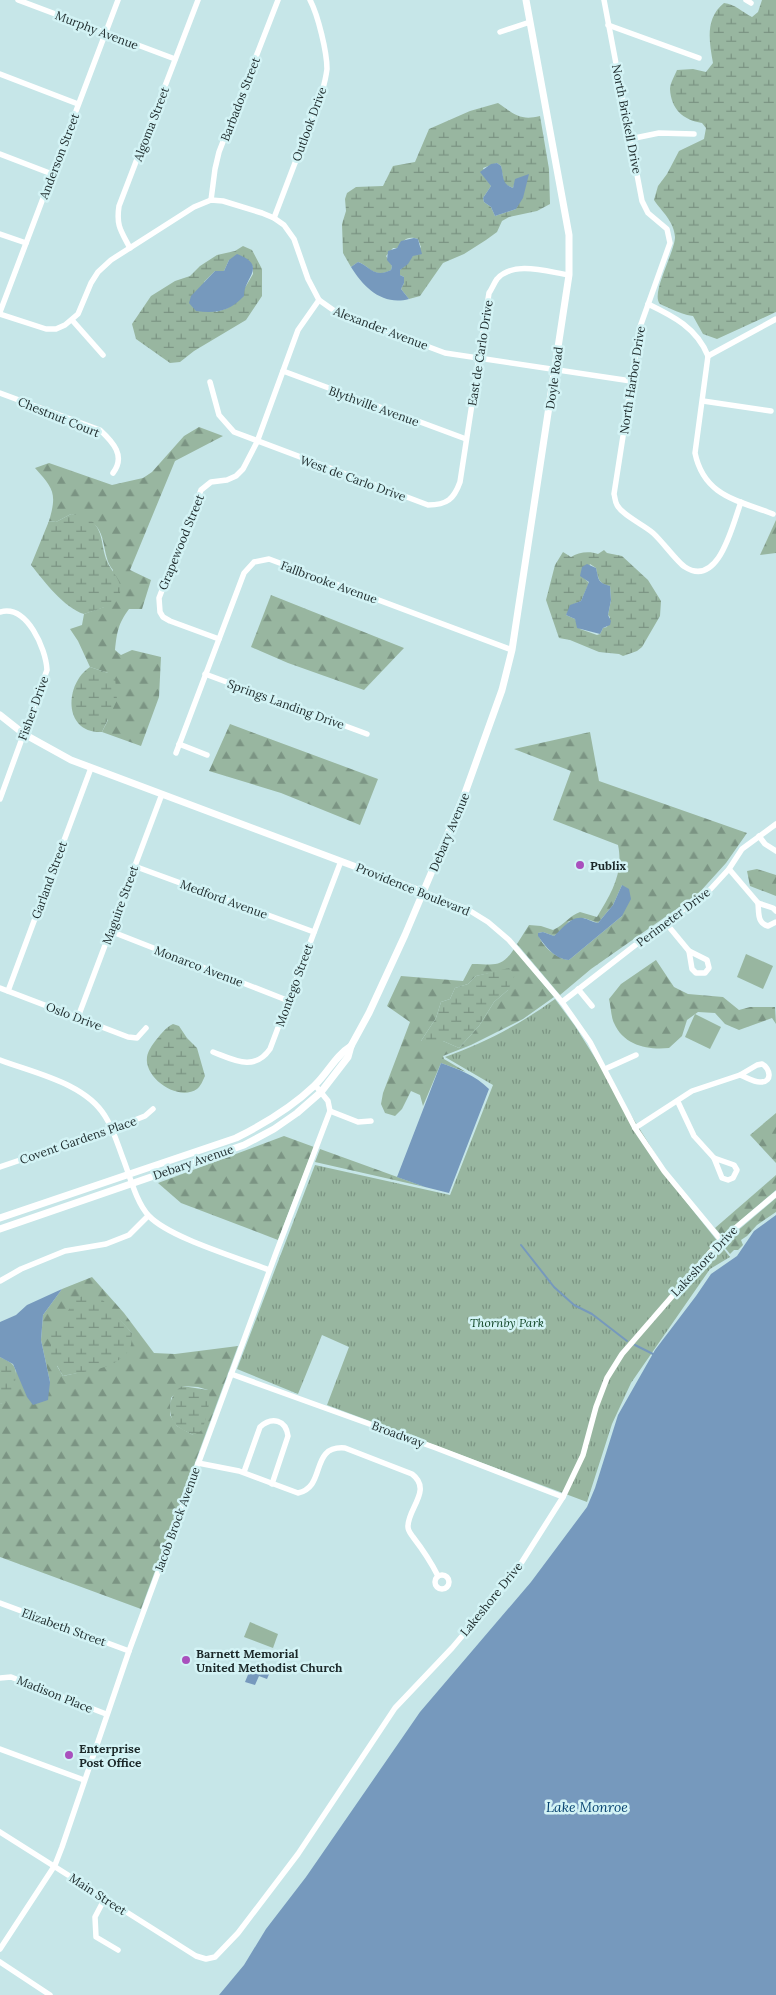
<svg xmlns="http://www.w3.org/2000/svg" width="776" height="1995" font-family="Lora,serif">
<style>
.grass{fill:url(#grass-tufts)}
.forest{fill:url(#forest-firs);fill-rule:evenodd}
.wetland{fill:url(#wetland-marsh);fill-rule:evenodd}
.garden{fill:#98b6a0}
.water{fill:#7699bd}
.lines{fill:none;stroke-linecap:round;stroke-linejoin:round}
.stream{stroke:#7699bd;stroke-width:2}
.minor{stroke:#fff;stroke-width:5.5}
.major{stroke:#fff;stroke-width:7}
.poi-dot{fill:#a950bd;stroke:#d3f3f5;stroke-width:2}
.labels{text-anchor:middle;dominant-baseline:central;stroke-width:5;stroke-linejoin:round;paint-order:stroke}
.street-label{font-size:12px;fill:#1c292a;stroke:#d3f3f5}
.poi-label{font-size:12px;font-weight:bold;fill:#1c292a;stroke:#d3f3f5;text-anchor:start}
.park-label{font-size:12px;font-style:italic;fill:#134829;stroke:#d3f3f5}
.water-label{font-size:14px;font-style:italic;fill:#074270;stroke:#d3f3f5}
</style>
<defs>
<pattern id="grass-tufts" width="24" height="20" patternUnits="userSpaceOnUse" patternTransform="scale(1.25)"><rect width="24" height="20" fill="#98b6a0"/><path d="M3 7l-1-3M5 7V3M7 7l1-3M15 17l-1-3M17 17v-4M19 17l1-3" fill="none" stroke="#7b9483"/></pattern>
<pattern id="forest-firs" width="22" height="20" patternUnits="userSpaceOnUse" patternTransform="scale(1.25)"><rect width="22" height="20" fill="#98b6a0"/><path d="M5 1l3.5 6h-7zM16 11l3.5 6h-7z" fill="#7b9483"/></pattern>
<pattern id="wetland-marsh" width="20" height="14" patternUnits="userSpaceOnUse" patternTransform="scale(1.25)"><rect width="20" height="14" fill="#98b6a0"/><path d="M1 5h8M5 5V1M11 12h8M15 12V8" fill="none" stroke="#7b9483"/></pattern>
</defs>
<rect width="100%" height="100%" fill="#c6e6e8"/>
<path class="grass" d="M555,999L575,1026L683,1198L730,1257L710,1269L631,1383L612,1424L587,1502L327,1405L349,1347L322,1335L298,1394L237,1369L315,1165L450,1195L493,1085L445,1057C486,1042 519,1025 555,999Z"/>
<g class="forest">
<path d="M199,427L223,436L175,461L130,570L151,580L142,609H129C118,624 117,632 115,650L121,655L132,650L161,657L159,697L141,746L102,732L108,720V673L90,667L78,641L70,629L82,625L84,614L104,607L113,570C101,556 108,531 90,521C85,518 77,516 71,514L56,522L49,521C57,494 54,489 35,468L49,463L112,485L143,478L152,472L184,436Z"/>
<polygon points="776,520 776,553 760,555"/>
<polygon points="271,595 404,648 364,690 288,663 251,647"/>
<polygon points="230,724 378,779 360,825 281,793 209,771"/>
<path d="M590,732L599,781L747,833L726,863L698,894L591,969L560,995L517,944L529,925L541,926L553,930C564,925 569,916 580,912L597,917C611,894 624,873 618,845L553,820L571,771L514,749ZM622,885V916L569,960C557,959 540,945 538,933L543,932L554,936L562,930L569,921L584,918L598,923L613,905Z"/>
<polygon points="757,869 776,875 776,896 750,886 747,871"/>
<path d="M514,949L554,997L523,1019L471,1045L443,1056L444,1059L466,1072L441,1063L423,1106L420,1095L411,1091L402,1109L395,1116L385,1113L381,1104L383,1093L410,1022L387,1006L401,976L463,981L472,964C494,964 501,969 514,949ZM509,969L508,990L494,1002L479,1026L459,1048L443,1041H421L436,1018L441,1002L450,999L455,988L468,984L476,976Z"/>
<path d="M656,960L674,987L688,994L723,997L739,1010L750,1007H775L776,1024L772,1018L739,1030L725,1024L715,1013L698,1012L687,1020L682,1036L669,1048C648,1050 624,1046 614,1023C611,1017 611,1007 609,999L621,984Z"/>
<polygon points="776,1113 776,1163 750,1135"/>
<polygon points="284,1136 314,1147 278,1240 181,1203 158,1183"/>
<polygon points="320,1149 425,1187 315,1162"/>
<polygon points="776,1175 776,1190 722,1236 715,1228"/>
<polygon points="776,1198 776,1212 757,1225 747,1236 741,1240 743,1245 738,1250 734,1250 730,1254 722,1244"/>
<path d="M92,1277L124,1313L154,1353L175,1354L238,1346L141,1609L0,1557V1404L5,1402L14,1383L16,1371L20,1378L50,1382L41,1340L43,1315L62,1289ZM118,1318L132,1333L77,1373L63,1376L57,1366ZM182,1386L198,1387L208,1390L193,1435L177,1426L170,1415L171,1398Z"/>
</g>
<g class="wetland">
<path d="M762,0H776V312L717,339L703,334L693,316C685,315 678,312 671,309C668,307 663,306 660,304C650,294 675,252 675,237C674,221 662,212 654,200L658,186L667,174L679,151L704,139L706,128L702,123C683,120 671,109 670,89C670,83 675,75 677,70L693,69L706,72L713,63C709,41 705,18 724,3C735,4 742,12 752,17L758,12Z"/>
<path d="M498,103C514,114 520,121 540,116L549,169L550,204L537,211L509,217L502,221L497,232L486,240L464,254L443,263L420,296L409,299L401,289L404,283V277L400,275V270L421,247L418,239C406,235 404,241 397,248H393L386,256L392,266L391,270C373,279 370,266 358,262L351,267L343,253L342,224L346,211L345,199L347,193L356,187L383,186L393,166L415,162L429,129L470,111ZM497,163L501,166L504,184L513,188L515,182L516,209L495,216L491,207L484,202L483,198L491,186L483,168Z"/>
<path d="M243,246L252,250L262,269V296L246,320L194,351L180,362L170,363L136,339L132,324L151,296L175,281L190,276L200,266L217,255L235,251ZM229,260H248L253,267V274L246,286L228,308L216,312L204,282L215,271H224Z"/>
<path d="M71,514C79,515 87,517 93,522C104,534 101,547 107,561C110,570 124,582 120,593C115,606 96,610 84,614C64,608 44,581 31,565L49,521L56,522Z"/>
<path d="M604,550L607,553L622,556L648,580L661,601L660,616L642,647L637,651L623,656L619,654L599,652L570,640L559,638L546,600L555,565L563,552L571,557C578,552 590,551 598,554ZM590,564L596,568C598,577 598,584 610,586L611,600L608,615L610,617L607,627L603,628L600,634L597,635L580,629L575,619L566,615L572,605L581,601L589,583L584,578Z"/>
<path d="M90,667L108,673L115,677L117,700L102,732C63,734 64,684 90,667Z"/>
<polygon points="509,968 515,975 508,990 494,1002 479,1026 459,1048 443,1041 433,1052 421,1041 436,1018 441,1002 450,999 455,988 468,984 476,976"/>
<path d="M173,1024L179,1026L187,1038L197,1048L205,1076C203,1080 201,1086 197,1089C178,1102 144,1078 147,1057C148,1051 152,1045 156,1040C162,1033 165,1028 173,1024Z"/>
<path d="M90,1294L101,1298L132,1333C131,1338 132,1344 130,1348C118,1370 84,1371 63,1376L51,1355V1335L77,1298Z"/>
<path d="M0,1357C4,1359 11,1362 13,1365C21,1375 11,1394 5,1403L0,1404Z"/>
<path d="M182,1386L208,1390C212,1398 206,1423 201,1431C200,1431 194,1435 193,1435C188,1432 180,1429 176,1425C166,1413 169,1394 182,1386Z"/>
</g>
<g class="garden">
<polygon points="746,954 773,966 763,989 737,977"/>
<polygon points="695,1014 721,1027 710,1049 685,1037"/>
<polygon points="250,1622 278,1634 273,1648 244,1637"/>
</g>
<g class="water">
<path d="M497,163L501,166C504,176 501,184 513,188L515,179L529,174L523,198L516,209L495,216L491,207L484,202L483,198L491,186L480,172L491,164Z"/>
<path d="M414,238L418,239L422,254L413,256L408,264L400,270V275L404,277V283L401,289L409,299C383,306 364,288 351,267L358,262C369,265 373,279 391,270L392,266L387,260L388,251L397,248L401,241Z"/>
<path d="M237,254C269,266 243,278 244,296C230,311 216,314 196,311L189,303L191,296L215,271H224L229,260Z"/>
<path d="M587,564L596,568C599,580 597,582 610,586L611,600L608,615L611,621L610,625L603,628L600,634L577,628L575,619L566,615L570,605L581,601L589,582L580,576L582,567Z"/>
<path d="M622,885L629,889L631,899L622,916L569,960C555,959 546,947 538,936V933L543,932L554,936C563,929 570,916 583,918C588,919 592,922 598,923L613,905Z"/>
<path d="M441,1063C460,1070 475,1075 489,1089L449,1193L425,1187L397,1177Z"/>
<polygon points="776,1215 776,1995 219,1995 244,1965 266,1929 306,1877 420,1712 531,1582 587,1507 595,1488 618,1415 655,1350 696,1296 711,1274 737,1256 754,1231"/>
<polygon points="62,1289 43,1315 41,1340 50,1382 48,1400 33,1405 27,1397 13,1364 0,1357 0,1322 16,1315 27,1305"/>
<polygon points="252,1665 270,1672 267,1679 259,1676 255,1685 245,1682"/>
</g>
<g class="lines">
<g class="stream">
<polyline points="521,1245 554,1287 574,1305 592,1314 627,1341"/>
<polyline points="635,1345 653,1354"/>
</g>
<g class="minor">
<polyline points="18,0 175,59"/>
<path d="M604,0L642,201L648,213L667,229L670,243L640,327L614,494C615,497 615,502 617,505C622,515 644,525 653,533C663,542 677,562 685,567C719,589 733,523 741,502"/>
<polyline points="746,0 751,3"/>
<polyline points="608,25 699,58"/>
<polyline points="500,32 530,22"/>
<polyline points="0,74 78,104"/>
<polyline points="630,139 659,133 694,134"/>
<polyline points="0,154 52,174"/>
<polyline points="211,200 215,169 219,152 278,0"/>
<path d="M274,218L322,92C324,85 326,77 327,69C327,52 318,15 310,0"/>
<polyline points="0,234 26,243"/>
<path d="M130,248C121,231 116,226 119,206L198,0"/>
<path d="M648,304C673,316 697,328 708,356L695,453C704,496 737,500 773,514"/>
<polyline points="0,312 118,0"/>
<polyline points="0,314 46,329 56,329 65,325 78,314 91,283 98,272 111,260 194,207 211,200 223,201 262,213 274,218 284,225 294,239 308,279 319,300 336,312 445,353 631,381"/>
<polyline points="72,320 103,355"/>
<polyline points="708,356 776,319"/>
<polyline points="283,371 466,439"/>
<path d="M210,382L219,415L234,432L428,505C447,505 454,499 460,482L489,293C492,289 494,283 497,279C514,260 548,272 569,275"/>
<path d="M0,393L100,430C113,442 126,456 113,473"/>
<polyline points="703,401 771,411"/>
<path d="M0,612C27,604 46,649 47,670L0,799"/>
<polyline points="219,639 170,621 163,617 160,612 159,598 201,490 211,482 227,480 236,476 243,469 257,442 298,330 319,300"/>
<polyline points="205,674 367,734"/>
<polyline points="179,744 207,755"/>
<polyline points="176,753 244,573 254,562 269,559 512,650"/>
<polyline points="759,836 765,844 776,851"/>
<polyline points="134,866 314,932"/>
<polyline points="729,869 758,903"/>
<polyline points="423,892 467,909 488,922 509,940 562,1002 590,1042 635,1128 664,1171 721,1240"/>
<path d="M776,911L773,908L758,903C759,913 757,923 768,926L776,922"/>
<polyline points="665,922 689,951"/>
<polyline points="110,931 289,1001"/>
<polygon points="689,951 707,960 709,968 705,973 696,973 692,969"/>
<polyline points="0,988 128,1037 137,1038 146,1028"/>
<polyline points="578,989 592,1006"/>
<polyline points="8,991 91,768"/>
<polyline points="562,1002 665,922 707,893 729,869 742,849 776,824"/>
<polyline points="78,1017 162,794"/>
<path d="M213,1052C234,1060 254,1072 270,1049L341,861"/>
<path d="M0,1060C34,1073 85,1083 105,1116C114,1130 118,1146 124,1161C130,1177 137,1204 149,1216C170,1238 239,1258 269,1270"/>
<path d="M762,1064C770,1068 773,1082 761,1082C755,1083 746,1077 740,1075L757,1065Z"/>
<polyline points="605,1069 636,1055"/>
<polyline points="678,1102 694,1136 714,1158"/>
<polyline points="330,1111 358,1122 371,1121"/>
<polyline points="635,1128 692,1091 740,1075"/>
<polygon points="714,1158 734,1165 737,1170 733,1178 728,1180 722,1178"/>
<polyline points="0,1167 112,1129 145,1116 153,1109"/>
<polyline points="0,1281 21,1269 65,1251 106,1244 129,1235 148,1216"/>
<polyline points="231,1374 436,1448 563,1497"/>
<path d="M198,1463L239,1471L298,1493C327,1487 309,1445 345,1448L412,1474C433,1490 407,1509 408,1527C408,1531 411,1534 413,1537C423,1550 431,1562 438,1576"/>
<path d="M244,1472L260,1427C272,1416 286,1420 288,1436L272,1484"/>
<circle cx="442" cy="1582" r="7"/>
<polyline points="0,1603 129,1651"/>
<polyline points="0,1678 11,1677 106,1714"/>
<polyline points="0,1749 84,1780"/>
<polyline points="0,1832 196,1956 206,1959 215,1957 238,1933 298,1854 395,1708 452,1648 513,1576 563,1497 583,1455 596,1407 607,1378 622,1354 721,1240 776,1194"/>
<polyline points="105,1898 95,1917 96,1937 118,1950"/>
<polyline points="0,1949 55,1865 62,1847 129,1651 276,1253 330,1111 328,1101 315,1085"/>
<polyline points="0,1962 50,1995"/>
</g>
<g class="major">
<polyline points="0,715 24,734 71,760 423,892"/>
<path d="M0,1218L236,1138C264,1124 291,1108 314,1086C328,1073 335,1056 351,1046"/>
<polyline points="0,1229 244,1145 274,1129 297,1113 321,1092 348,1057 351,1046 369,1013 405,935 465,793 502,690 512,650 569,275 569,235 526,0"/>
</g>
</g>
<g class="poi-dot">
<circle cx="580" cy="865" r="5"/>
<circle cx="186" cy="1660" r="5"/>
<circle cx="69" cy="1755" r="5"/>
</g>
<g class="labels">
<g class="street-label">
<text transform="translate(97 30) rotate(21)">Murphy Avenue</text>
<text transform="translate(240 99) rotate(-69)">Barbados Street</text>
<text transform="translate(627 119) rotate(79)">North Brickell Drive</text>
<text transform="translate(151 124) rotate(-69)">Algoma Street</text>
<text transform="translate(309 124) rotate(-70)">Outlook Drive</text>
<text transform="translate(59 156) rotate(-69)">Anderson Street</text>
<text transform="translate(381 328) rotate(21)">Alexander Avenue</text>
<text transform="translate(480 353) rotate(-81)">East de Carlo Drive</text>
<text transform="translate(554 378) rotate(-82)">Doyle Road</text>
<text transform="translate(632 380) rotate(-81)">North Harbor Drive</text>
<text transform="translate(374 406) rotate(20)">Blythville Avenue</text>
<text transform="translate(59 417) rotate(22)">Chestnut Court</text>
<text transform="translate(353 478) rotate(20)">West de Carlo Drive</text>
<text transform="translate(181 542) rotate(-68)">Grapewood Street</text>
<text transform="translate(329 582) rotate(20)">Fallbrooke Avenue</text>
<text transform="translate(286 704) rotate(20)">Springs Landing Drive</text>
<text transform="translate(33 708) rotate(-70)">Fisher Drive</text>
<text transform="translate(449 832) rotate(-67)">Debary Avenue</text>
<text transform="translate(49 880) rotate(-70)">Garland Street</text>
<text transform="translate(413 889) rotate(22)">Providence Boulevard</text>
<text transform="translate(224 899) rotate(20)">Medford Avenue</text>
<text transform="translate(120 905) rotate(-70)">Maguire Street</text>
<text transform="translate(673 917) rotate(-37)">Perimeter Drive</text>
<text transform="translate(199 966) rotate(21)">Monarco Avenue</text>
<text transform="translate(294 985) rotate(-70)">Montego Street</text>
<text transform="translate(74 1016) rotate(21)">Oslo Drive</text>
<text transform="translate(78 1140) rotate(-19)">Covent Gardens Place</text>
<text transform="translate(193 1162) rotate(-19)">Debary Avenue</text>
<text transform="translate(704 1261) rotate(-47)">Lakeshore Drive</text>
<text transform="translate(398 1434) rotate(20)">Broadway</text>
<text transform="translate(177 1519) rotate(-70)">Jacob Brock Avenue</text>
<text transform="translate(491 1599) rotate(-51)">Lakeshore Drive</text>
<text transform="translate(64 1627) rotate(20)">Elizabeth Street</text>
<text transform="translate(55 1694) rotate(22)">Madison Place</text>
<text transform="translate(98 1894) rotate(33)">Main Street</text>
</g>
<g class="poi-label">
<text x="590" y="865">Publix</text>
<text x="196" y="1653">Barnett Memorial<tspan x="196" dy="14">United Methodist Church</tspan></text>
<text x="79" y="1748">Enterprise<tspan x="79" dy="14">Post Office</tspan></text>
</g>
<g class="park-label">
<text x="507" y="1322">Thornby Park</text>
</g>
<g class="water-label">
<text x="587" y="1807">Lake Monroe</text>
</g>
</g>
</svg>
